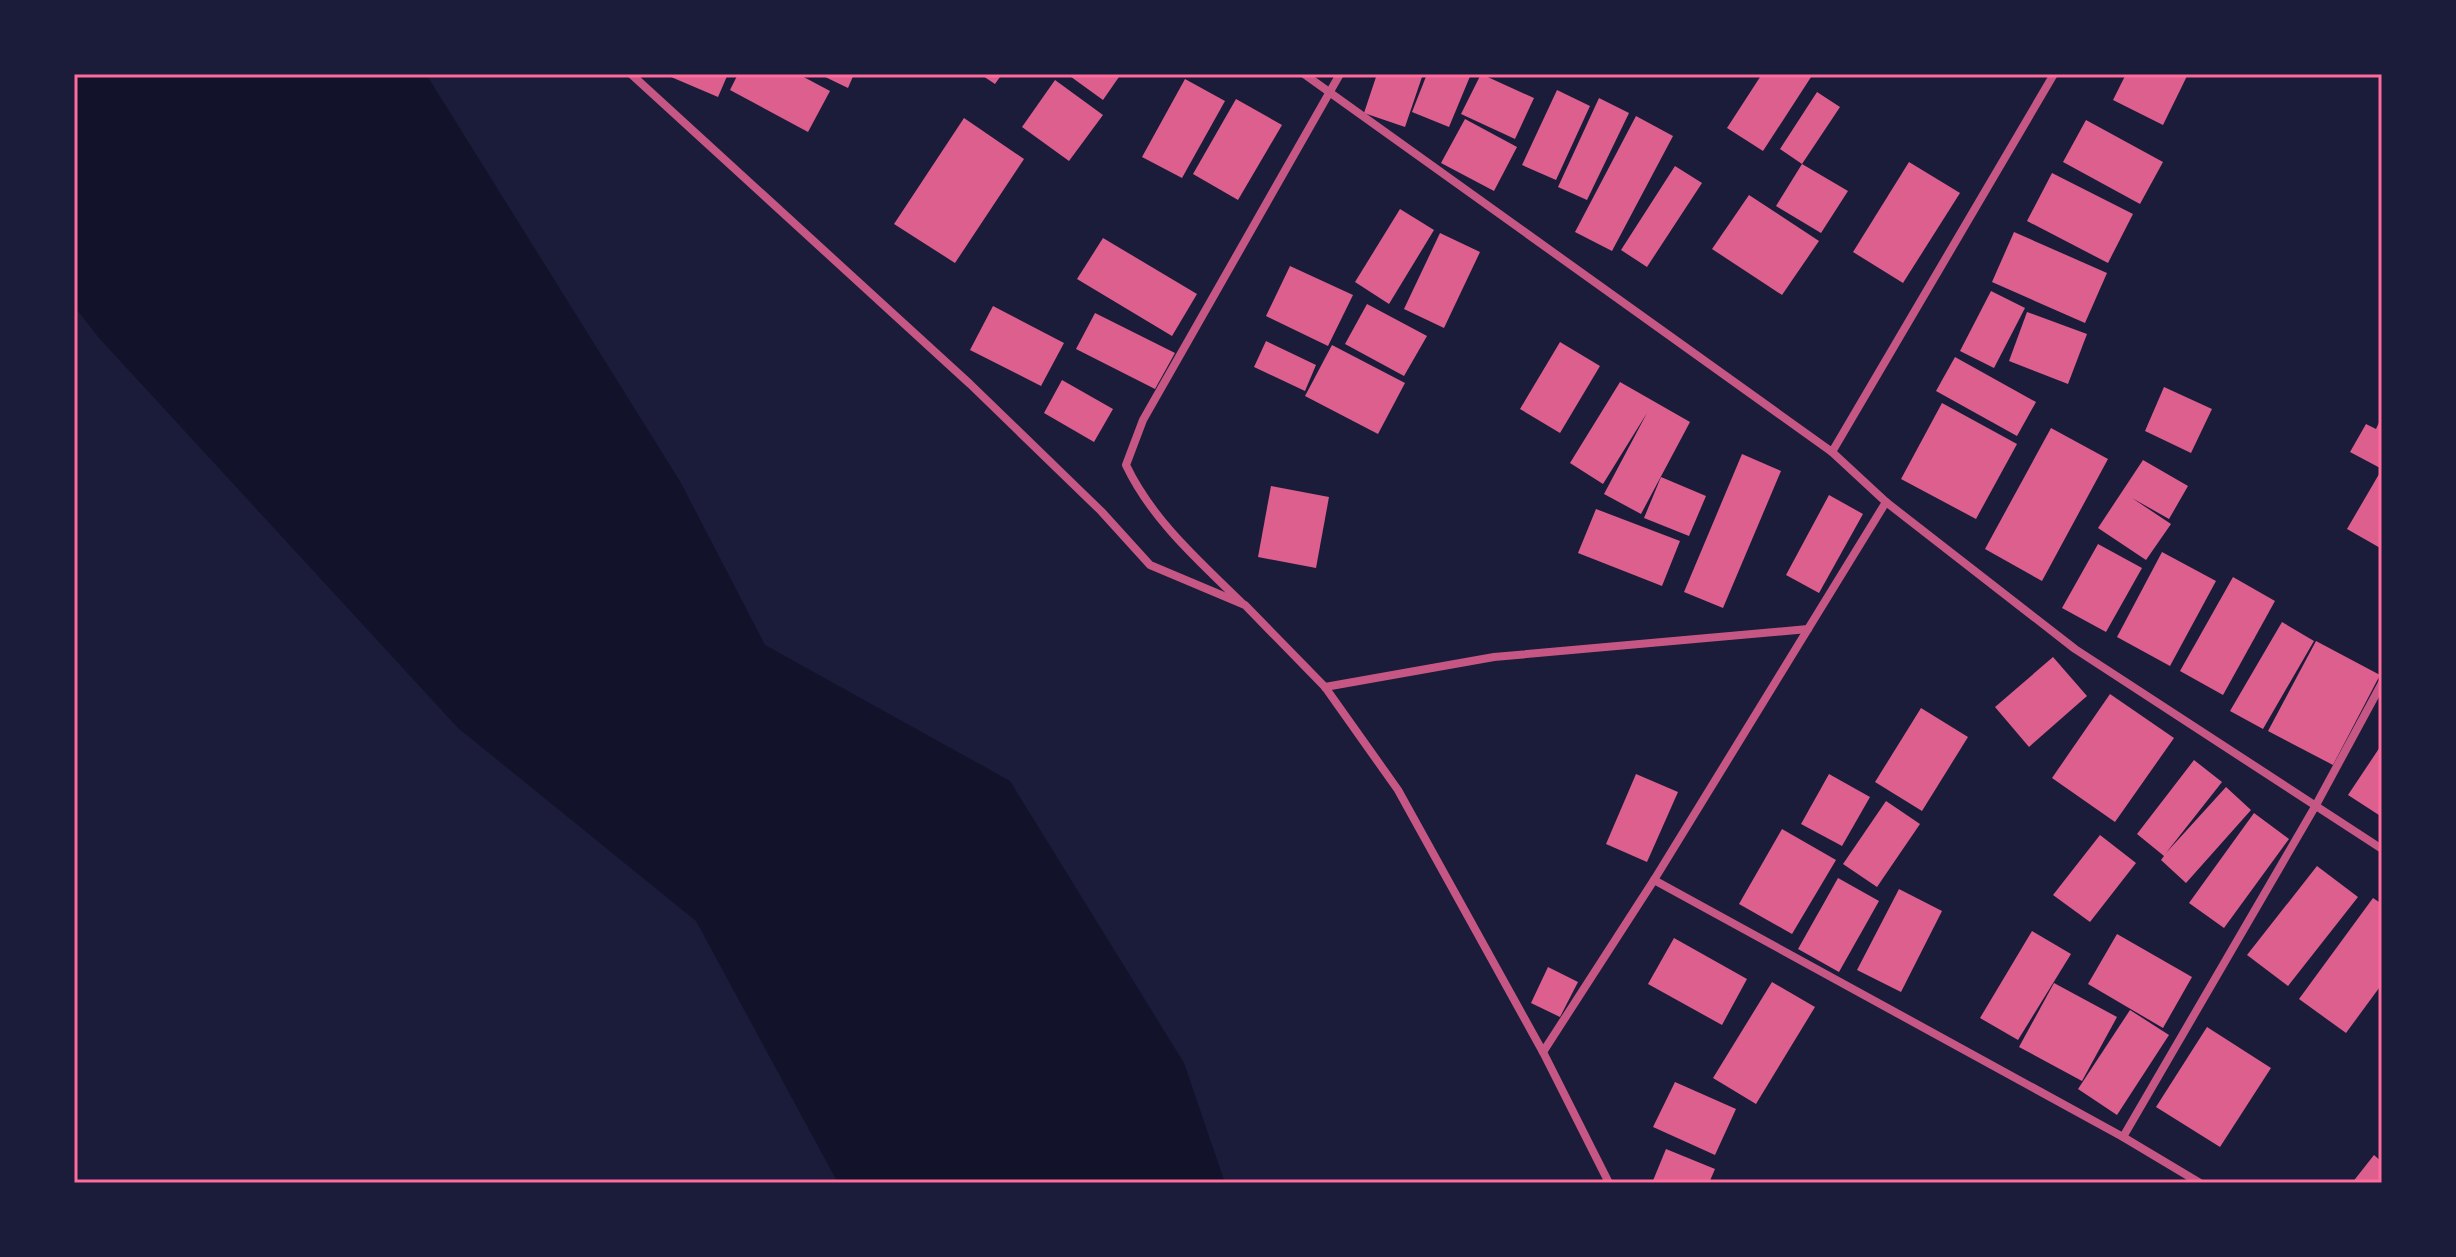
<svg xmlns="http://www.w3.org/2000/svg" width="2456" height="1257" font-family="'Noto Serif',serif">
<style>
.water{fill:#12122b}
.building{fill:#dd5f8e}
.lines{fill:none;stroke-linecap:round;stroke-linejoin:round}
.minor{stroke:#c65784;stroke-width:8}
.neatline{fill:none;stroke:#ff6b9d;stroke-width:3}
</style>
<rect width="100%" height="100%" fill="#1b1b3a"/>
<polygon class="water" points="74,74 426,74 681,483 765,645 1010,781 1184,1063 1225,1183 838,1183 696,921 458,728 99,338 74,306"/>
<g class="building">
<polygon points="664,74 728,74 718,97"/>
<polygon points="738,74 798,74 830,91 808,132 730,90"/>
<polygon points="819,74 854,74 848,88"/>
<polygon points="980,74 1002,74 995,84"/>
<polygon points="1067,74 1121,74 1103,100"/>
<polygon points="1377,74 1423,74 1405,127 1364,113"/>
<polygon points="1427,74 1471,74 1449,127 1412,112"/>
<polygon points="1481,74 1534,98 1515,139 1461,114"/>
<polygon points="1762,74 1813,74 1763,151 1727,128"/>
<polygon points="2126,74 2188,74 2163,125 2113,100"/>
<polygon points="1185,79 1225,101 1182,178 1142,157"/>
<polygon points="1055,80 1103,115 1069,161 1022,127"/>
<polygon points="1557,90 1590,106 1556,180 1522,165"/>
<polygon points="1817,92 1840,107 1802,164 1848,191 1821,233 1776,206 1802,164 1780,149"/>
<polygon points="1599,98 1629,113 1587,200 1558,187"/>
<polygon points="1236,99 1282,125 1238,200 1193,174"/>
<polygon points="1636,116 1673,136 1612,251 1575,232"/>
<polygon points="964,118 1024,159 955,263 894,224"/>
<polygon points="1465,119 1517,147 1494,191 1441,163"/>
<polygon points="2086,120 2163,162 2140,204 2063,162"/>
<polygon points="1909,162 1960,193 1903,283 1853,252"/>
<polygon points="1675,166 1702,183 1647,267 1621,250"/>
<polygon points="2052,173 2133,214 2108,263 2027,221"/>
<polygon points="1749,195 1819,241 1782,295 1712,249"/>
<polygon points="1400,209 1434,230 1389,304 1355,282"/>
<polygon points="2014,232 2107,273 2085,323 1992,282"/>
<polygon points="1440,233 1480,252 1444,328 1404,309"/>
<polygon points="1103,238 1197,294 1172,336 1077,279"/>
<polygon points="1290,266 1353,295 1328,346 1266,316"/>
<polygon points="1991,291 2025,308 1994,368 1960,351"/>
<polygon points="1367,304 1427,336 1404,376 1345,344"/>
<polygon points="993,306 1064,343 1041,386 970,350"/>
<polygon points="2027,312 2087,334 2068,384 2009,361"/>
<polygon points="1095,313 1175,353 1155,389 1076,349"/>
<polygon points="1266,341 1316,365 1305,391 1254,367"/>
<polygon points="1560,342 1600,366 1560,433 1520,409"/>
<polygon points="1332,345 1405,383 1378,434 1305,396"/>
<polygon points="1955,357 2036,402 2017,436 1936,391"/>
<polygon points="1062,380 1113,409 1094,442 1044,413"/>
<polygon points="1620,382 1690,422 1641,514 1604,494 1647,413 1603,484 1570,463"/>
<polygon points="2164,387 2212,409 2191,453 2145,431"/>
<polygon points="1942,403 2017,444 1976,519 1901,479"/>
<polygon points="2382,416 2382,469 2350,452 2366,424 2376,429"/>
<polygon points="2051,428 2108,459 2042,581 1985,549"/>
<polygon points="1742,454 1781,471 1723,608 1684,592"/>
<polygon points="2143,460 2188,486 2169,519 2132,498 2171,524 2146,560 2098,528"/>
<polygon points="2382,469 2382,549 2347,529"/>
<polygon points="1661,477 1706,496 1689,536 1644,518"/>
<polygon points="1271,486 1329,497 1316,568 1258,557"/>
<polygon points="1829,495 1863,514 1819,593 1786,575"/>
<polygon points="1596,509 1680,541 1662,586 1578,553"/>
<polygon points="2098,544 2142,568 2106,632 2062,608"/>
<polygon points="2162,552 2216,581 2170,666 2117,637"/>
<polygon points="2233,577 2275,601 2223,695 2180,671"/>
<polygon points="2282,622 2314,641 2263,729 2230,711"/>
<polygon points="2316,641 2380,675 2333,765 2268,731"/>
<polygon points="2053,657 2087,696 2029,747 1995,707"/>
<polygon points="2110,694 2174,738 2115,822 2052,778"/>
<polygon points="1921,708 1968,737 1922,811 1875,782"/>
<polygon points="2382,744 2382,817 2348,795"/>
<polygon points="2194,760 2222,782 2166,853 2226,787 2251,810 2186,883 2161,860 2164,856 2137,834"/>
<polygon points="1636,774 1678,792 1647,862 1606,844"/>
<polygon points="1829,774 1870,797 1842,846 1801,824"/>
<polygon points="1886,801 1920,824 1877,887 1843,864"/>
<polygon points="2254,813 2289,839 2224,928 2189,903"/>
<polygon points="1782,829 1836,860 1792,934 1739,904"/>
<polygon points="2100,835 2136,863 2090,922 2053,895"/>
<polygon points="2317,866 2358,897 2288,986 2247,955"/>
<polygon points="1838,878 1879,901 1839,972 1798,949"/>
<polygon points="1899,889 1942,911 1901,992 1857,970"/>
<polygon points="2373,898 2382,904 2382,984 2346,1033 2299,999"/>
<polygon points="2032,931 2071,954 2018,1040 1980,1018"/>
<polygon points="2117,934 2192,977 2163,1028 2088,984"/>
<polygon points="1674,938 1747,979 1722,1025 1648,984"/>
<polygon points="1548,967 1578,982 1560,1017 1531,1003"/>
<polygon points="1772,982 1815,1007 1756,1104 1713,1078"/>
<polygon points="2054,983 2117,1017 2082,1081 2019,1047"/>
<polygon points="2130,1010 2169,1035 2117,1115 2078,1089"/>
<polygon points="2207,1027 2271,1068 2220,1147 2156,1107"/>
<polygon points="1675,1082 1736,1109 1715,1155 1653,1127"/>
<polygon points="1666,1149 1715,1169 1709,1183 1652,1183"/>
<polygon points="2374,1155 2382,1162 2382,1183 2352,1183"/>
</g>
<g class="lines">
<g class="minor">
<polyline points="631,74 970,384 1101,511 1150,565 1245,605 1325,687 1398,790 1543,1052 1609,1183"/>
<polyline points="1304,74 1832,452 1886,502 2075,649 2382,849"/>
<polyline points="1832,452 2054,74"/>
<path d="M1242,603C1199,561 1152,520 1126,465L1143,420L1340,74"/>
<polyline points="1325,687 1494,657 1808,629"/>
<polyline points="1654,880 2123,1137 2200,1183"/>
<polyline points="1543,1052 1654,880 1886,502"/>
<polyline points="2123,1137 2316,805 2382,683"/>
</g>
</g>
<rect width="2456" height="1257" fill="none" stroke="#1b1b3a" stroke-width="152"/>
<rect x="76" y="76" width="2304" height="1105" class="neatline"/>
</svg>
